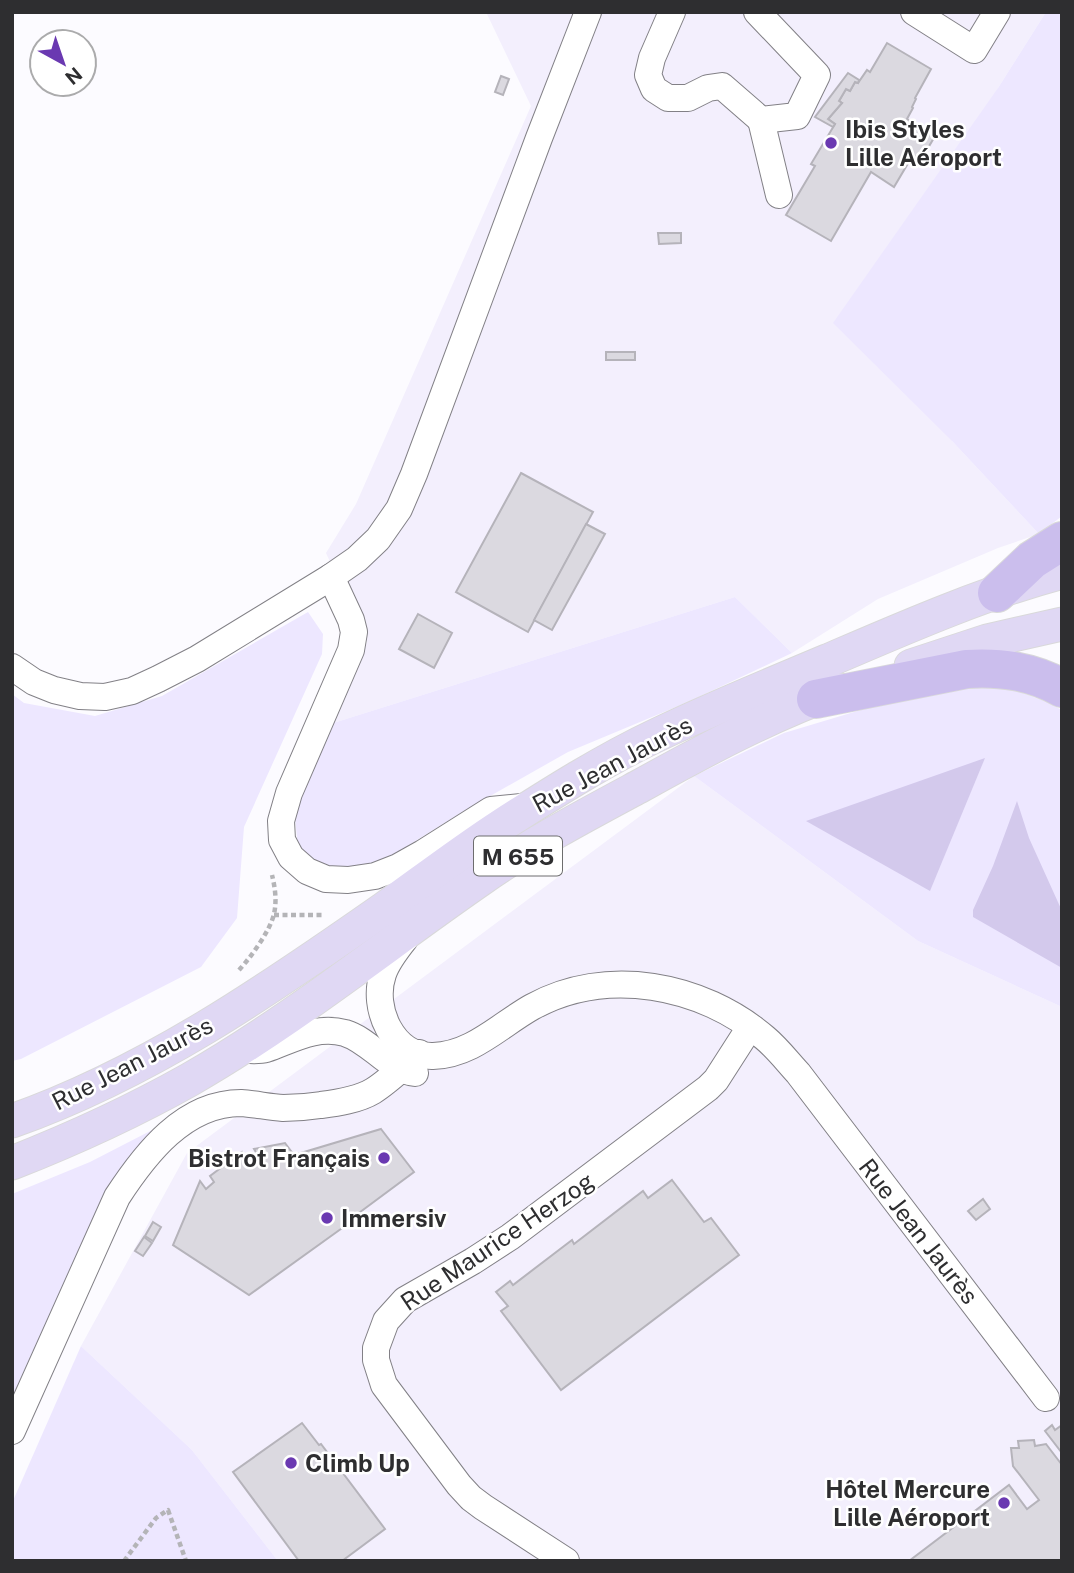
<svg xmlns="http://www.w3.org/2000/svg" width="1074" height="1573" font-family="'Public Sans',sans-serif">
<style>
.built{fill:#f3effd}
.green{fill:#ede7ff}
.water{fill:#d3c9ec}
.building{fill:#dbd9e0;stroke:#b5b3ba;stroke-width:2}
.lines{fill:none;stroke-linecap:round;stroke-linejoin:round}
.minor-casing{stroke:#828086;stroke-width:28}
.major-casing{stroke:#d9d9da;stroke-width:35}
.highway-casing{stroke:#d9d9da;stroke-width:40}
.path{stroke:#b4b4b7;stroke-width:4.5;stroke-dasharray:5 3.5;stroke-linecap:butt}
.minor{stroke:#fff;stroke-width:26}
.major{stroke:#e0d8f4;stroke-width:33}
.highway{stroke:#cbbeed;stroke-width:38}
.poi-dot{fill:#6a39b1;stroke:#fff;stroke-width:2.5}
.labels{text-anchor:middle;dominant-baseline:central;stroke-width:5;stroke-linejoin:round;paint-order:stroke}
.shield{fill:#fff;stroke:#6d6d6e;stroke-width:2}
.shield-label{font-size:23px;font-weight:bold;fill:#2e2e30}
.poi-label{font-size:24px;font-weight:bold;fill:#2e2e30;stroke:#fff;text-anchor:start}
.street-label{font-size:24px;fill:#2e2e30;stroke:#fff}
</style>
<rect width="100%" height="100%" fill="#fcfbff"/>
<g class="built">
<polygon points="486,12 1046,12 998,88 952,441 1039,534 998,548 878,599 792,653 735,597 330,724 367,642 326,553 356,504 531,106"/>
<polygon points="694,776 918,941 1062,1007 1062,1561 278,1561 192,1450 81,1346 187,1153"/>
</g>
<g class="green">
<polygon points="1046,12 1062,12 1062,516 1039,534 952,441 833,323 998,88"/>
<polygon points="735,597 792,653 688,702 568,752 462,812 380,863 353,870 319,864 298,847 295,818 301,793 330,724"/>
<polygon points="308,612 323,634 322,654 244,827 237,918 201,967 21,1059 12,1061 12,694 24,703 95,716 162,696"/>
<polygon points="1004,686 1047,702 1062,710 1062,1007 918,941 694,776 784,733 864,709 953,687"/>
<polygon points="156,1128 161,1129 116,1177 79,1249 12,1397 12,1194 90,1162"/>
<polygon points="81,1346 192,1450 278,1561 12,1561 12,1503"/>
</g>
<g class="water">
<polygon points="985,758 930,891 806,821"/>
<polygon points="1017,801 1029,838 1062,911 1062,968 973,917 973,910 993,866"/>
</g>
<g class="building">
<polygon points="887,43 931,69 915,98 916,99 912,107 913,108 907,119 935,136 921,160 913,155 894,187 871,172 831,241 786,215 815,166 811,164 835,124 828,119 842,103 839,101 846,89 850,91 855,82 858,83 867,70 870,72"/>
<polygon points="848,73 859,80 858,83 855,82 850,91 846,89 839,101 842,103 828,119 835,124 833,127 815,117"/>
<polygon points="501,76 509,79 503,95 495,92"/>
<polygon points="658,233 681,233 681,243 659,244"/>
<rect x="606" y="352" width="29" height="8"/>
<polygon points="521,473 593,512 528,632 456,592"/>
<polygon points="586,524 605,534 552,630 534,620"/>
<polygon points="418,614 452,633 434,668 399,649"/>
<polygon points="381,1129 414,1172 344,1224 345,1226 249,1295 173,1245 200,1181 206,1189 214,1182 210,1176 242,1152 248,1161 257,1154 254,1149 285,1143 294,1155"/>
<polygon points="672,1180 704,1222 711,1218 739,1255 561,1390 501,1311 508,1306 496,1292 510,1281 513,1285 572,1240 574,1244 643,1191 648,1198"/>
<polygon points="983,1199 990,1209 976,1220 968,1211"/>
<polygon points="153,1222 161,1227 153,1241 145,1236"/>
<polygon points="144,1237 152,1243 143,1256 135,1251"/>
<polygon points="302,1423 319,1445 321,1444 385,1529 342,1561 299,1561 233,1472"/>
<polygon points="1052,1425 1055,1430 1062,1425 1062,1453 1045,1431"/>
<polygon points="1034,1440 1035,1446 1046,1444 1062,1465 1062,1561 909,1561 1009,1485 1027,1509 1039,1500 1013,1466 1011,1448 1019,1448 1018,1441"/>
</g>
<g class="lines">
<g class="minor-casing">
<g id="minor">
<polyline points="672,12 652,58 648,75 654,89 668,98 688,98 708,88 722,86 761,120 797,116 817,75 757,12"/>
<polyline points="914,12 974,50 997,12"/>
<polyline points="761,120 779,195"/>
<polyline points="331,577 351,620 354,632 351,650 289,793 281,821 282,840 291,857 307,871 326,879 348,880 375,876 398,867 423,853 491,810 531,806"/>
<polyline points="12,667 34,682 54,690 80,696 105,697 132,691 158,679 197,659 331,577 357,559 378,539 399,509 414,474 539,138 588,12"/>
<path d="M405,939C397,949 387,962 383,974C371,1008 393,1057 433,1056C472,1055 500,1025 532,1007C606,966 702,984 765,1038C777,1048 787,1061 798,1073L1046,1398"/>
<path d="M244,1050C252,1050 259,1051 266,1049C292,1040 316,1025 345,1033C371,1041 387,1069 415,1073"/>
<path d="M12,1431L117,1197C145,1154 184,1103 241,1103C255,1104 269,1107 283,1108C296,1108 308,1107 321,1105C337,1103 358,1100 373,1091C389,1081 404,1066 419,1053"/>
<polyline points="566,1561 483,1507 471,1498 459,1485 384,1385 376,1360 376,1348 386,1321 405,1300 473,1261 510,1237 708,1088 716,1080 750,1027"/>
</g>
</g>
<g class="major-casing">
<g id="major">
<polyline points="911,666 987,641 1062,624"/>
<path d="M12,1121C148,1073 268,990 385,908C424,880 462,851 502,825C552,793 604,760 657,735C713,708 770,685 827,661C904,628 981,594 1062,572"/>
<path d="M12,1163C73,1139 132,1112 189,1080C292,1021 384,946 481,879C531,844 586,815 640,786C705,750 770,715 840,690"/>
</g>
</g>
<g class="highway-casing">
<g id="highway">
<polyline points="997,593 1032,560 1062,541"/>
<path d="M816,699L967,669C1001,667 1031,671 1062,688"/>
</g>
</g>
<g class="path">
<polyline points="274,915 322,915"/>
<path d="M239,970C251,957 270,931 274,914C277,901 275,887 272,875"/>
<polyline points="124,1561 156,1518 168,1510 186,1561"/>
</g>
<use href="#minor" class="minor"/>
<use href="#major" class="major"/>
<use href="#highway" class="highway"/>
</g>
<g class="poi-dot">
<circle cx="831" cy="143" r="7"/>
<circle cx="384" cy="1158" r="7"/>
<circle cx="327" cy="1218" r="7"/>
<circle cx="291" cy="1463" r="7"/>
<circle cx="1004" cy="1503" r="7"/>
</g>
<g class="labels">
<rect class="shield" x="474" y="836.5" width="88" height="39" rx="5"/>
<g class="shield-label">
<text x="518" y="856">M 655</text>
</g>
<g class="poi-label">
<text x="845" y="129">Ibis Styles<tspan x="845" dy="28">Lille Aéroport</tspan></text>
<text x="370" y="1158" text-anchor="end">Bistrot Français</text>
<text x="341" y="1218">Immersiv</text>
<text x="305" y="1463">Climb Up</text>
<text x="990" y="1489" text-anchor="end">Hôtel Mercure<tspan x="990" dy="28">Lille Aéroport</tspan></text>
</g>
<g class="street-label">
<text transform="translate(612 764) rotate(-28)">Rue Jean Jaurès</text>
<text transform="translate(132 1063) rotate(-27)">Rue Jean Jaurès</text>
<text transform="translate(919 1231) rotate(52)">Rue Jean Jaurès</text>
<text transform="translate(497 1241) rotate(-34)">Rue Maurice Herzog</text>
</g>
</g>
<rect width="1074" height="1573" fill="none" stroke="#2e2e30" stroke-width="28"/>
<g transform="translate(63 63) rotate(140)"><circle r="33" fill="#ffffff" stroke="#ababac" stroke-width="2"/>
<path d="M0-5L12 26L0 18L-12 26Z" fill="#6a39b1"/>
<text y="-10" font-size="19" font-weight="bold" text-anchor="middle" fill="#2e2e30">N</text>
</g>
</svg>
